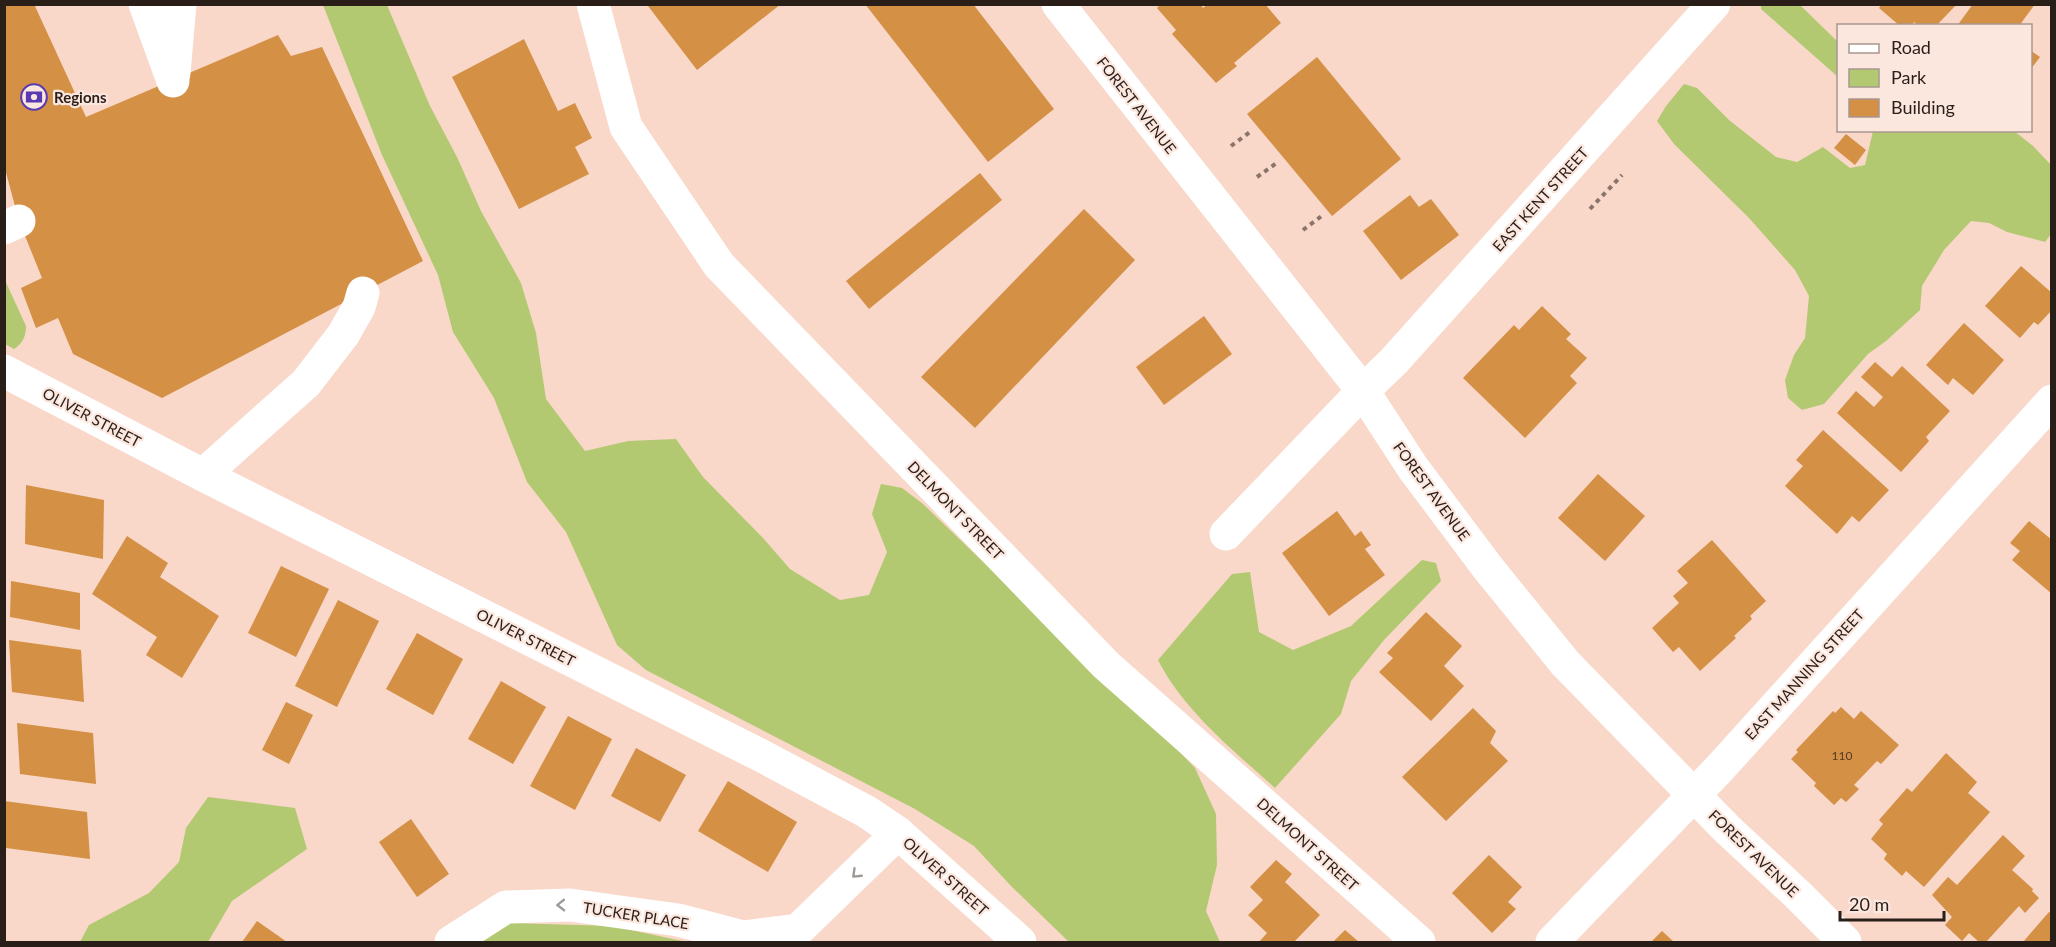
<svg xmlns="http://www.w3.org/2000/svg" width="2056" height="947" font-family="Lato,sans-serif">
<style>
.green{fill:#b3c971}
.building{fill:#d49045}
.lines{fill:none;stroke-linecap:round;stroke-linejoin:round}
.path{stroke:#8a746b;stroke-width:4;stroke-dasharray:4.5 4.5;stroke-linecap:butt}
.minor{stroke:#fff;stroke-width:33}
.oneway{stroke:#9f9a98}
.labels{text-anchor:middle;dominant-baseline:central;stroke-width:4.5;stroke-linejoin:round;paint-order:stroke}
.number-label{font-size:12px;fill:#543a24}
.poi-label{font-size:15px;font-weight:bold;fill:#2a1e19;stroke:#fce7df;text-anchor:start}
.street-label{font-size:15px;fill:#2a1e19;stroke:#fce7df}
</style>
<rect width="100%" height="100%" fill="#f9d7c9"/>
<g class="green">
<polygon points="323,5 387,5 430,106 457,157 481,211 521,283 536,333 546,399 585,451 628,441 676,439 703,477 763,538 790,569 840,600 869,595 887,552 872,514 881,484 902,488 923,504 1167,739 1195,768 1216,814 1217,865 1206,911 1220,942 1069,942 1011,886 974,846 915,809 646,670 617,645 566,532 527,482 494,398 453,332 438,275 382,155"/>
<polygon points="1761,5 1800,5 1838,42 1838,77 1761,9"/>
<polygon points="1684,84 1697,88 1729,120 1776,157 1797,162 1823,147 1850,168 1865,165 1873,131 2014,131 2033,146 2051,165 2051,234 2045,242 2007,232 1989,223 1971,221 1944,250 1922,286 1920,310 1886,341 1868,354 1824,404 1802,410 1788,398 1785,380 1794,355 1805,338 1809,296 1795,270 1749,218 1674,144 1657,121 1666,106"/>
<path d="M4,278L26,326C26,336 23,343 14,349L5,344Z"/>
<path d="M1422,560L1436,563L1441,581L1384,640L1351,681L1341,714L1275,788C1233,750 1184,711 1158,660L1232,574L1250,572L1259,632L1293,650L1351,626Z"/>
<polygon points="208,797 295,808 307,849 232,901 208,942 80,942 89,925 149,893 179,862 186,828"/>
<polygon points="508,923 612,926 687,942 481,942"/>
</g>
<g class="building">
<polygon points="4,4 34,4 86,117 278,35 291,56 322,47 423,261 162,398 73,354 58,318 36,328 21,288 42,278 19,221 4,165"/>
<polygon points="649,4 781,4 697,70 648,6"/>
<polygon points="865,4 973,4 1054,109 988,162"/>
<polygon points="1161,4 1200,4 1203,8 1208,4 1265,4 1281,23 1234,63 1237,66 1216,83 1172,34 1176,30 1157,8"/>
<polygon points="1882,4 1957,4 1936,26 1919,26 1914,22 1911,26 1900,26 1879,8"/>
<polygon points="1973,4 2035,4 2019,26 1957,26"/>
<polygon points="524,39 558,111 575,103 592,138 575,147 589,174 519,209 452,77"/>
<polygon points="2030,50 2040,57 2030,70"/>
<polygon points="1317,57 1401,159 1332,216 1247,114"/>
<polygon points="1846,134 1866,150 1855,165 1834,148"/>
<polygon points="980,173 1002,200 869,309 846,281"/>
<polygon points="1410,195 1419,207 1431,199 1459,235 1401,280 1363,231"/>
<polygon points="1084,209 1135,260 975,428 921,377"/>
<polygon points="2021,266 2052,293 2052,310 2038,325 2034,322 2020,338 1985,306"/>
<polygon points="1542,306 1571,334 1566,339 1587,358 1570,376 1577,383 1525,438 1463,378 1514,325 1519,330"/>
<polygon points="1204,316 1232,354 1164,405 1136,367"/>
<polygon points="1964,323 2004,360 1973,395 1953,378 1948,385 1926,365"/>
<polygon points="1875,362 1892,377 1902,366 1950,411 1926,437 1929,441 1901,472 1837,413 1856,391 1874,407 1883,397 1861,377"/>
<polygon points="1823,430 1889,490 1859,522 1852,516 1837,534 1785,486 1803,466 1796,460"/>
<polygon points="1598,474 1645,516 1605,561 1558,518"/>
<polygon points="26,485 104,500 103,559 25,544"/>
<polygon points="1337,511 1355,536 1361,531 1371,545 1365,549 1385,575 1329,616 1282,553"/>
<polygon points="2029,521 2052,540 2052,594 2012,560 2020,551 2010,543"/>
<polygon points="127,536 168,563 160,577 219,616 182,678 146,655 157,637 92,594"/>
<polygon points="1712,540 1766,601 1750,616 1752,619 1734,636 1736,638 1700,671 1679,647 1673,652 1652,628 1679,603 1673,596 1688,583 1677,571"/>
<polygon points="281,566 329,589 296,657 248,633"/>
<polygon points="11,581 80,593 80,630 10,617"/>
<polygon points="338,600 379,621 337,707 295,686"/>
<polygon points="1426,612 1462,646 1444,666 1464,686 1431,721 1379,672 1393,658 1387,653"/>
<polygon points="417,633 463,659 433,715 386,689"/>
<polygon points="9,640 81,650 84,702 12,692"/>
<polygon points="501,681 546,707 513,764 468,739"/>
<polygon points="286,702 313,715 289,764 262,750"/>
<polygon points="1841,707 1854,719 1861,711 1899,745 1881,764 1877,761 1854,785 1859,789 1846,802 1841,798 1834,805 1814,786 1816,783 1791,759 1798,752 1796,750 1833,711 1835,713"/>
<polygon points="1473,708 1496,731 1490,743 1508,761 1446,821 1402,777"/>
<polygon points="568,716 612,739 575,810 530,786"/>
<polygon points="17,723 93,733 96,784 20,774"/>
<polygon points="636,748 686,775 660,822 611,796"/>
<polygon points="1946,753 1977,782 1968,793 1990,812 1924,887 1906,871 1902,876 1884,859 1887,854 1871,839 1883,824 1879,820 1907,788 1912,792"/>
<polygon points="728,781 797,822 768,872 698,831"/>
<polygon points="4,801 87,812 90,859 6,848"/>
<polygon points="411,819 449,874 417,897 379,842"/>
<polygon points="2003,835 2025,856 2012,870 2033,889 2032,891 2039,898 2025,913 2019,906 1986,942 1979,942 1969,933 1962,941 1945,925 1952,917 1932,895 1948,877 1957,885"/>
<polygon points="1489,855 1522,887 1508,902 1516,909 1492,933 1452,893"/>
<polygon points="1276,860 1292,874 1285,882 1320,915 1294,942 1259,942 1267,933 1248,915 1263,900 1250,887"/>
<polygon points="2049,912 2052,914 2052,942 2023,942"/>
<polygon points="257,921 287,942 242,942"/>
<polygon points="1345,930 1359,942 1333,942"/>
<polygon points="1662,931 1674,942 1651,942"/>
</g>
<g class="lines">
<g class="path">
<polyline points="1231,146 1250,132"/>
<polyline points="1257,177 1278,162"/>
<polyline points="1590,209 1622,175"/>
<polyline points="1303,230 1323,215"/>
</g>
<g class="minor">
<polyline points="145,4 173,81"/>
<polyline points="593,4 626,127 719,265 1106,665 1419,942"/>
<polyline points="1058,4 1363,391 1413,468 1488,568 1565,663 1727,829 1797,894 1845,942"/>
<polyline points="174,73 180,4"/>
<polyline points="4,228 19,221"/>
<polyline points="4,371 203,475 762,756 867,812 898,833 1020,942"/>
<polyline points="203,475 306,383 343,335 359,307 363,293"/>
<polyline points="1226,534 1363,391 1394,361 1714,4"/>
<polyline points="451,942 506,907 570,905 678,920 743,937 798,930 898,833"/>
<polyline points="1552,942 1719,769 2052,401"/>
</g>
</g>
<defs><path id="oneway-chevron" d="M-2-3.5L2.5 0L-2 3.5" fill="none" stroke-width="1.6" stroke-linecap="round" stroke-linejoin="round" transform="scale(1.5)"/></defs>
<g class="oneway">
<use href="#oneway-chevron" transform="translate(856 874) rotate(136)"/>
<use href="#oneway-chevron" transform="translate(561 905) rotate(179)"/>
</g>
<defs>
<g id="bank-ring" transform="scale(1.35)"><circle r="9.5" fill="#fce7df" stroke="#583bb3" stroke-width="1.5"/><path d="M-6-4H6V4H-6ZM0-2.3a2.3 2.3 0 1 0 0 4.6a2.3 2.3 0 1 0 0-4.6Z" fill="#583bb3"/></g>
</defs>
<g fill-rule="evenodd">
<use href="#bank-ring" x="34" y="97"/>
</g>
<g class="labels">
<g class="number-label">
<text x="1842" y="755">110</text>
</g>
<g class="poi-label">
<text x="54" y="97">Regions</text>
</g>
<g class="street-label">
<text transform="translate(1137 105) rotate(52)">FOREST AVENUE</text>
<text transform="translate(1540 199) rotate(-48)">EAST KENT STREET</text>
<text transform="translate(92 417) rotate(28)">OLIVER STREET</text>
<text transform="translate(1432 491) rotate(54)">FOREST AVENUE</text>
<text transform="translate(956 510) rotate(46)">DELMONT STREET</text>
<text transform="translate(526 637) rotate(27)">OLIVER STREET</text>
<text transform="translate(1804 674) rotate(-48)">EAST MANNING STREET</text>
<text transform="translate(1308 844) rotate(42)">DELMONT STREET</text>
<text transform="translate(1754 853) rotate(44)">FOREST AVENUE</text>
<text transform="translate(946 876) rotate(42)">OLIVER STREET</text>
<text transform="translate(636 915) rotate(9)">TUCKER PLACE</text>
</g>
</g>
<rect width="2056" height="947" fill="none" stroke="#2a1e19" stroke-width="12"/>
<rect x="1837" y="24" width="195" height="108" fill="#fce7df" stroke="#a89790" stroke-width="1.5"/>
<rect x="1849" y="44" width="30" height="9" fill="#ffffff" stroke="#a89790" stroke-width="1.5"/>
<text x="1891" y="54" font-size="18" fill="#2a1e19">Road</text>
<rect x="1849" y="69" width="30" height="18" fill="#b3c971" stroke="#a89790" stroke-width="1.5"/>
<text x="1891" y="84" font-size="18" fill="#2a1e19">Park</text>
<rect x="1849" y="99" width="30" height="18" fill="#d49045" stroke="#a89790" stroke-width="1.5"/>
<text x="1891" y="114" font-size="18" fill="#2a1e19">Building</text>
<path d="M1840 911v9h104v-9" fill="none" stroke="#2a1e19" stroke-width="3"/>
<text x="1849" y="911" font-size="18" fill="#2a1e19" stroke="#fce7df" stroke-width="4.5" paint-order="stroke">20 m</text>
</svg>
